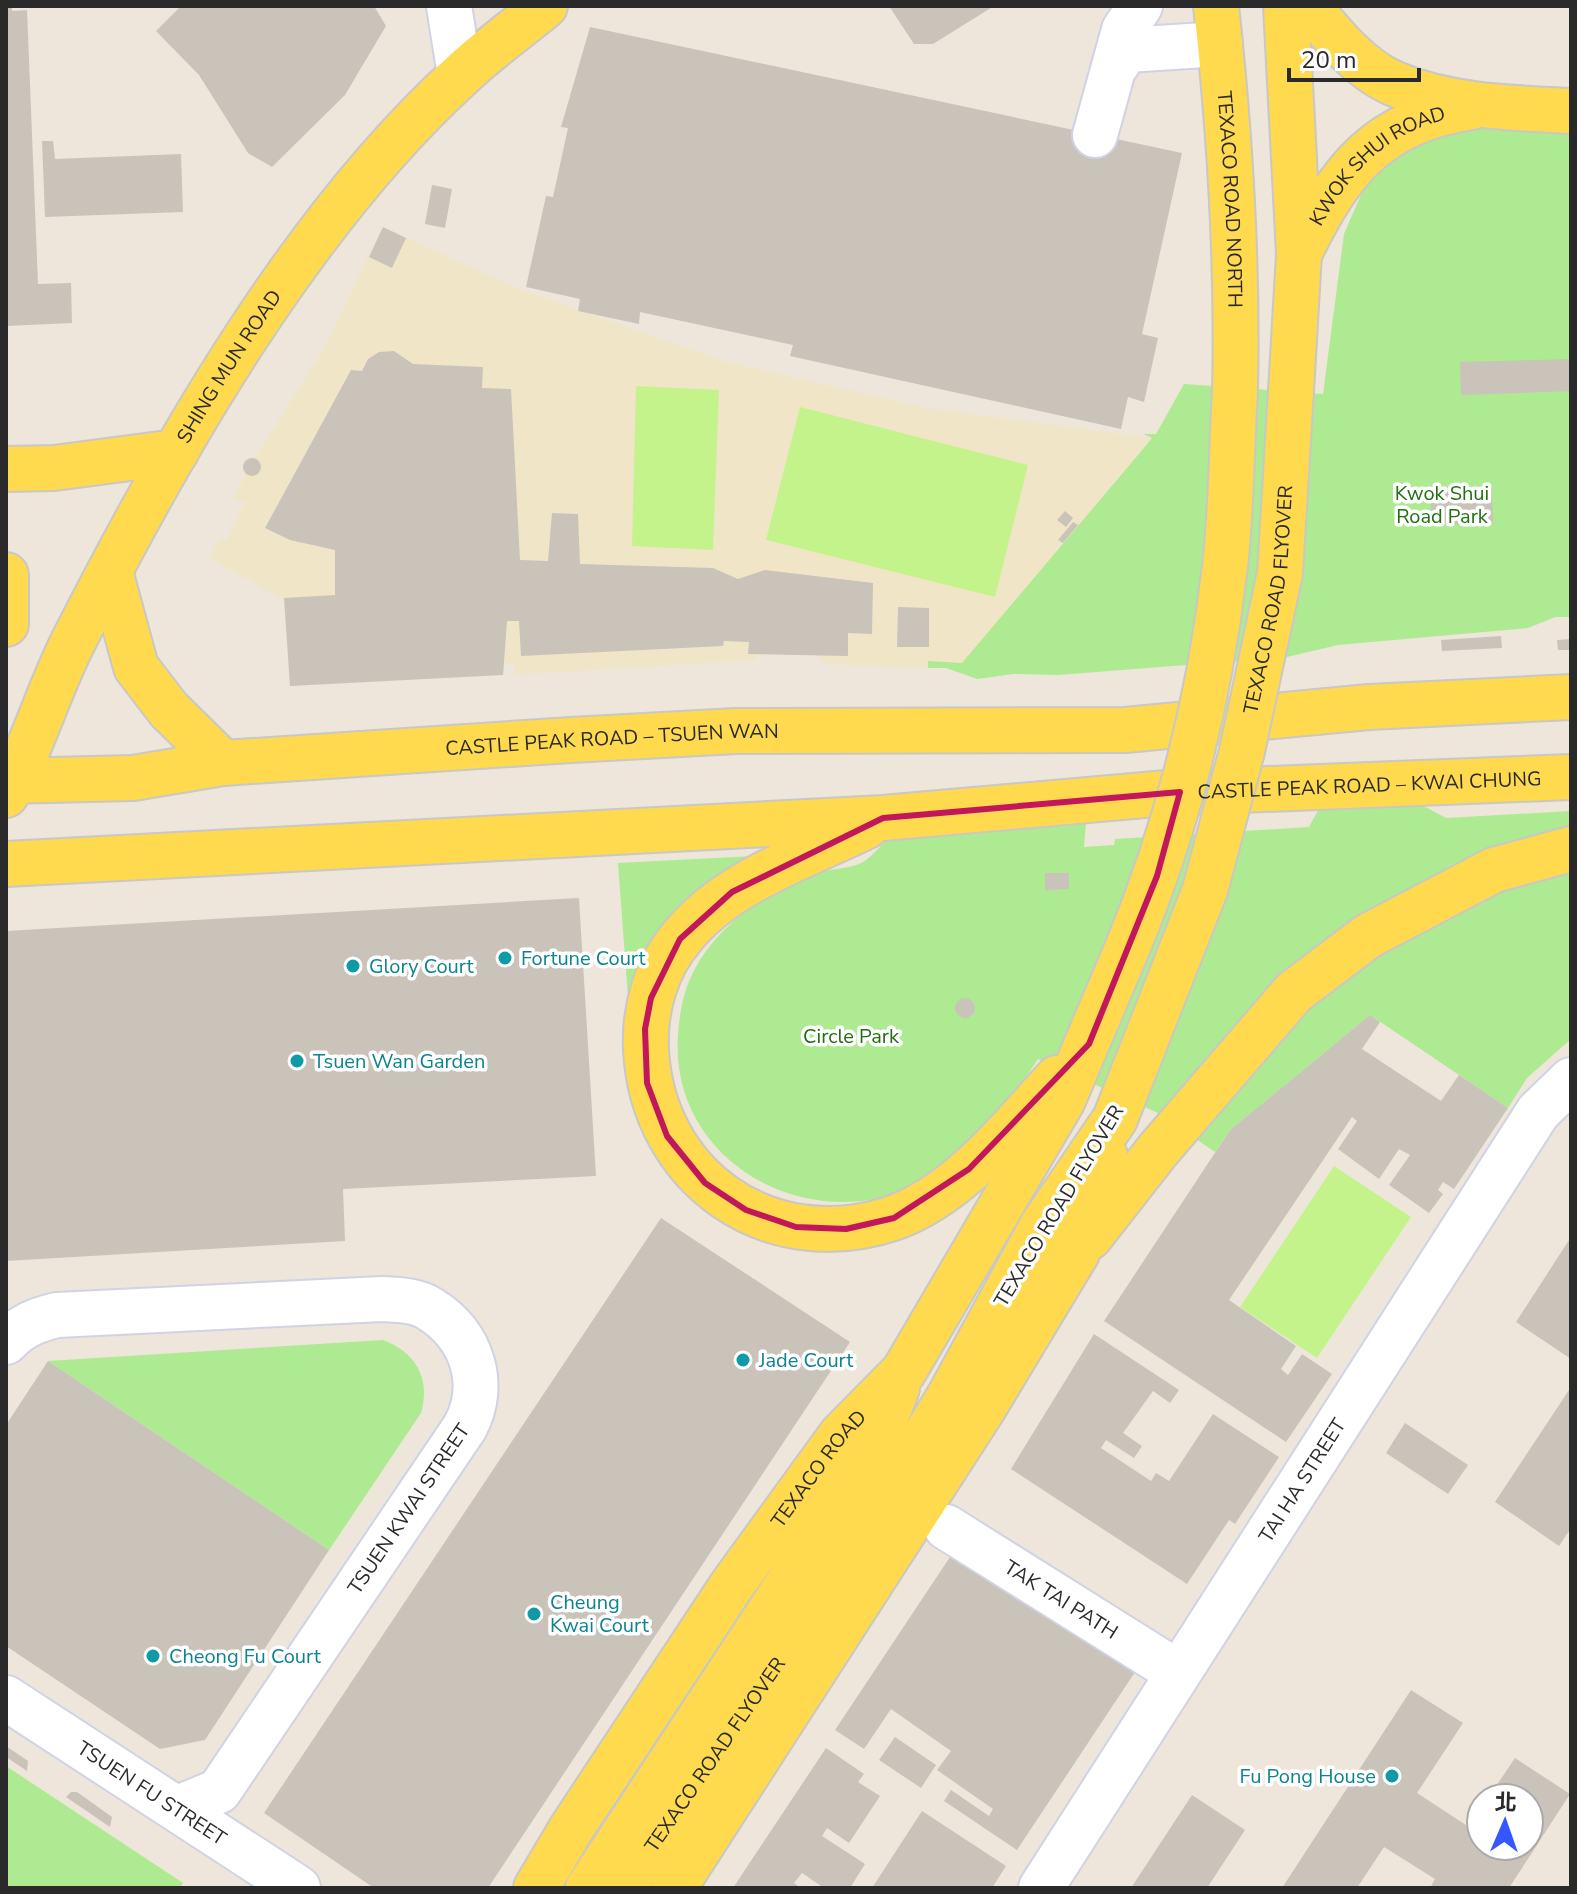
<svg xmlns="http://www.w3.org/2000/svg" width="1577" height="1894" font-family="'Nunito Sans','Noto Sans TC',sans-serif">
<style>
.education{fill:#f1e5c8}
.green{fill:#adea91}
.pitch{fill:#c4f38b}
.building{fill:#c9c3ba}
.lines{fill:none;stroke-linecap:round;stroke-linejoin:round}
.minor-casing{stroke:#cfd3e4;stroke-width:48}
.major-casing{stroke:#c8c8c8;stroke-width:48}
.minor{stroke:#fff;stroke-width:44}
.major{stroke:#ffd94e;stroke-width:44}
.major-bridge-casing{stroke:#c8c8c8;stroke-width:48;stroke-linecap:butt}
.major-bridge{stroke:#ffd94e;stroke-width:44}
.marked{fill:none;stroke:#c2185b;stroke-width:6;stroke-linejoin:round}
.culture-dot{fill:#0f9aa8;stroke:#fff;stroke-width:3}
.labels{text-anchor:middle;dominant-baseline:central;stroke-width:7;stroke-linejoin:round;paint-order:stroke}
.street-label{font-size:20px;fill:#2a2a2a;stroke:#fff}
.park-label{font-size:20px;fill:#236e12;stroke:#fff}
.culture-label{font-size:20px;fill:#0d838f;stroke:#fff;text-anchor:start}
</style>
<rect width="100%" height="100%" fill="#eee6da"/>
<polygon class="education" points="383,227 519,289 723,361 926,408 1152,438 962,663 929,661 928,668 825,664 818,656 759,654 754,660 515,675 514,664 505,664 503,675 290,686 284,600 209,558 221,538 227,540 245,503 233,497 246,475 245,460 255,458 325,347"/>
<g class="green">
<polygon points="1498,124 1571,133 1571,617 1555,617 1528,628 1338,645 1287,657 1058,675 1013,674 977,679 946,668 928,668 928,661 962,663 1143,449 1152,438 1143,434 1156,434 1184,384 1323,394 1344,234 1363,190 1376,172 1424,138"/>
<path d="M1344,763L1446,818L1571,811V1039L1527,1078L1508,1108L1370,1015L1230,1130L1215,1152L1158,1113L1038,1059C1006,1107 972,1158 919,1184C809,1239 669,1162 678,1035C680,1007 685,984 700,960C728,916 776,887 826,871C837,868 856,868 866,860C879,850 891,833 903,820L1087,810L1084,847L1114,845L1115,839L1309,827Z"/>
<polygon points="773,855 630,1024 618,863"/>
<path d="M383,1340C415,1352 431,1378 421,1413L329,1550L48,1361Z"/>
<polygon points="6,1766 183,1883 180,1888 6,1888"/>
</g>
<g class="pitch">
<polygon points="636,386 719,390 713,550 632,546"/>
<polygon points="800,407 1028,465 995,597 766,540"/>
<polygon points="1334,1166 1411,1217 1317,1358 1240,1307"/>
</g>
<g class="building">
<polygon points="6,6 12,6 12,11 27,10 38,284 71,283 72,323 6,326"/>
<polygon points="181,6 374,6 386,26 345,95 272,167 248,153 199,75 156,31"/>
<polygon points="889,6 994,6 933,44 914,44"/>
<polygon points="590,27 1182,153 1142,334 1158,338 1144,402 1128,397 1121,429 790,356 793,345 640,312 639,324 578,311 580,299 526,287 546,196 553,197 568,128 561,127"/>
<polygon points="42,141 53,141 55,159 181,154 183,212 45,217"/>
<polygon points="432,185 452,189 445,228 425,224"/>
<polygon points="383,227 406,238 392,268 369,257"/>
<polygon points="394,351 413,364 483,367 482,388 511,389 520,560 548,561 552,513 578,514 580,564 713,568 738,579 765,570 873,583 872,634 848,633 848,656 748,654 749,642 724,641 723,646 521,656 519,621 507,621 503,675 290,686 284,598 335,595 335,550 290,540 265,528 351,370 362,371 368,359 379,352"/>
<polygon points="1571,359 1571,391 1461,395 1460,362"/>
<circle cx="252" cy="467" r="9"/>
<polygon points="1492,487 1493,524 1431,525 1431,489"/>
<polygon points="1065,511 1073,518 1066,527 1057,520"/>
<polygon points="1073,522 1078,525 1063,543 1058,540"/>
<polygon points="898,607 929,608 929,647 897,647"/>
<polygon points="1501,636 1502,648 1442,651 1441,640"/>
<polygon points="1571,639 1571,650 1558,650 1557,640"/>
<polygon points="1045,873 1069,873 1069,889 1045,890"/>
<polygon points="579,898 596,1176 343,1189 345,1241 6,1261 6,931"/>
<circle cx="965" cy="1008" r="10"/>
<polygon points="1370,1015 1380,1022 1362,1049 1441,1101 1459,1075 1508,1108 1454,1189 1443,1182 1438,1190 1443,1194 1429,1213 1389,1185 1410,1155 1399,1149 1379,1179 1338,1149 1357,1121 1352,1117 1229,1300 1296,1346 1281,1369 1288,1375 1302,1354 1332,1374 1286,1442 1104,1321 1230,1130"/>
<polygon points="661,1218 850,1342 488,1888 374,1888 264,1813"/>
<polygon points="1571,1237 1571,1359 1516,1322"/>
<polygon points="1094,1334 1179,1390 1170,1403 1153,1391 1123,1433 1142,1446 1134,1458 1106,1440 1101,1448 1151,1481 1156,1473 1169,1481 1213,1414 1279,1457 1235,1524 1229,1520 1187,1584 1011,1469"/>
<polygon points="48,1361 329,1550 205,1740 160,1749 6,1646 6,1425"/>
<polygon points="1571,1387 1571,1528 1559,1546 1495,1502"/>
<polygon points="1405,1423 1468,1465 1448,1494 1386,1453"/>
<polygon points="956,1548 1139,1666 1017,1850 944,1801 951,1790 989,1816 993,1809 937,1770 951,1751 891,1709 864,1749 835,1730"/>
<polygon points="1411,1690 1463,1723 1417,1793 1469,1827 1481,1808 1481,1846 1529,1846 1529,1798 1488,1798 1515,1758 1570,1794 1509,1888 1430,1888 1435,1879 1384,1847 1357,1888 1282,1888"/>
<polygon points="895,1737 936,1765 921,1788 879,1760"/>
<polygon points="6,1746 28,1761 27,1771 6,1757"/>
<polygon points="826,1748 864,1774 858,1782 880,1796 849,1843 827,1828 822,1836 865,1864 850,1888 824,1888 802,1873 794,1883 801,1888 733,1888"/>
<polygon points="71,1792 77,1792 112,1817 110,1827 66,1797"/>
<polygon points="1192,1795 1245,1830 1207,1888 1131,1888"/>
<polygon points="922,1811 1006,1866 992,1888 872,1888"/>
</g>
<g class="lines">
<g class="minor-casing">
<g id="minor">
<polyline points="449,6 460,75"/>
<polyline points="1117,64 1127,50 1220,44"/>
<polyline points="1095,135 1124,30 1140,6"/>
<path d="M6,1342C21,1326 36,1320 57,1315L382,1299C398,1300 416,1300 430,1309C472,1335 488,1384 465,1427L219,1791L178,1808"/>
<path id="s1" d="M946,1527L1177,1672"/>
<path id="s2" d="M6,1698L298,1888"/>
<path id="s3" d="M1041,1888L1538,1112L1571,1080"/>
</g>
</g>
<g class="major-casing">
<g id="major">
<path id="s4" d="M1216,6C1230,134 1238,263 1235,392"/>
<polyline points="1286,6 1299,254 1291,391"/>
<path d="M1309,6C1331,34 1361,70 1395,84C1450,107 1513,108 1571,111"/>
<path id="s5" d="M1301,250C1341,169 1378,121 1472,107"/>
<polyline points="6,469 54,468 176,452"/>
<polyline points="6,575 6,624"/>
<polyline points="111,575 136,667 169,710 223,763"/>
<path id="s6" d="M6,781L133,778L223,763L571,740L736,731L1125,730L1369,707L1571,697"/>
<path id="s7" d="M6,795C33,746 48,691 74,640C172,447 300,222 461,75C487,50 517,29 545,6"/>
<path d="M867,826C804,857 727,881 682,937C656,967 644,1010 646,1049C652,1177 769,1260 893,1218C959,1195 1011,1128 1057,1078"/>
<path id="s8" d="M6,864L883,818L1167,793L1571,777"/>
<polyline points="1090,1237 1158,1150 1294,992 1368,936 1494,870 1571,849"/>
<path id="s9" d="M536,1888L571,1829L732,1585L841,1435L904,1371L1063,1100L1129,944"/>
<polyline points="588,1888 871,1457 897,1388"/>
<path id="s10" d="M623,1888L817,1606L895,1485L950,1395L1042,1226L1115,1119"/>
<polyline points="674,1888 983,1409 1077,1253 1105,1156"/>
</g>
</g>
<use href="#minor" class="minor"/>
<use href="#major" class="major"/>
<g class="major-bridge-casing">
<g id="major-bridge">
<path d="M1129,944C1177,827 1209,700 1224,574C1232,514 1231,452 1235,392"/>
<path id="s11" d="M1115,1119L1205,890L1242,751L1280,573L1291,391"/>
</g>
</g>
<use href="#major-bridge" class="major-bridge"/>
</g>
<path class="marked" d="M1180,792L1157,876L1089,1044L969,1169L894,1218L846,1229L796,1227L746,1210L705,1183L667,1136L647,1083L645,1029L651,998L680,939L732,892L883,818Z"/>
<g class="culture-dot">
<circle cx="505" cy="958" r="8"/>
<circle cx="353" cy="966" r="8"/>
<circle cx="297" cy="1061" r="8"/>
<circle cx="743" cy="1360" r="8"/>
<circle cx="534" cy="1614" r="8"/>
<circle cx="153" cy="1656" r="8"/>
<circle cx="1392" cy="1776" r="8"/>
</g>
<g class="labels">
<g class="street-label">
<text stroke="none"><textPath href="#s5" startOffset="118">KWOK SHUI ROAD</textPath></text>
<text stroke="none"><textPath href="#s4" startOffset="194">TEXACO ROAD NORTH</textPath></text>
<text stroke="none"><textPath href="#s7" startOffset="484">SHING MUN ROAD</textPath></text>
<text stroke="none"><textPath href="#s11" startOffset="544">TEXACO ROAD FLYOVER</textPath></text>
<text stroke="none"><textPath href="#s6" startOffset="608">CASTLE PEAK ROAD – TSUEN WAN</textPath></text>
<text stroke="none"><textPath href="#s8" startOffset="1366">CASTLE PEAK ROAD – KWAI CHUNG</textPath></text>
<text transform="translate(1059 1206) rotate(-59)">TEXACO ROAD FLYOVER</text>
<text stroke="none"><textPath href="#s9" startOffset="506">TEXACO ROAD</textPath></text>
<text stroke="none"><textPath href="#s3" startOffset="484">TAI HA STREET</textPath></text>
<text transform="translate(409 1509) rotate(-56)">TSUEN KWAI STREET</text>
<text stroke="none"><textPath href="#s1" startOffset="136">TAK TAI PATH</textPath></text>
<text stroke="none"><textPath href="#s10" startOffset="162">TEXACO ROAD FLYOVER</textPath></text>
<text stroke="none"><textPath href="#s2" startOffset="174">TSUEN FU STREET</textPath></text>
</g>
<g class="park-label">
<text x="1442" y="493">Kwok Shui<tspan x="1442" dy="23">Road Park</tspan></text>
<text x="851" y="1036">Circle Park</text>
</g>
<g class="culture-label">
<text x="521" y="958">Fortune Court</text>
<text x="369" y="966">Glory Court</text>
<text x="313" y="1061">Tsuen Wan Garden</text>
<text x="759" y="1360">Jade Court</text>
<text x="550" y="1602">Cheung<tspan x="550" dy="23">Kwai Court</tspan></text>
<text x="169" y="1656">Cheong Fu Court</text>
<text x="1376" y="1776" text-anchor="end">Fu Pong House</text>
</g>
</g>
<rect width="1577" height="1894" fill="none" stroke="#2a2a2a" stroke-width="16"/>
<g transform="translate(1505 1822) rotate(2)"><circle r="38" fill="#ffffff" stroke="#aaaaaa" stroke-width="2"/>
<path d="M0-6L14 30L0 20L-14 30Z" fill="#3657ff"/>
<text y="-12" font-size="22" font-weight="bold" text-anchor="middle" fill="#2a2a2a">北</text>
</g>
<path d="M1289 68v12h130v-12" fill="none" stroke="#2a2a2a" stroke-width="4"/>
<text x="1301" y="68" font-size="24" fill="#2a2a2a" stroke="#ffffff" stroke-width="6" paint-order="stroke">20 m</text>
</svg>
